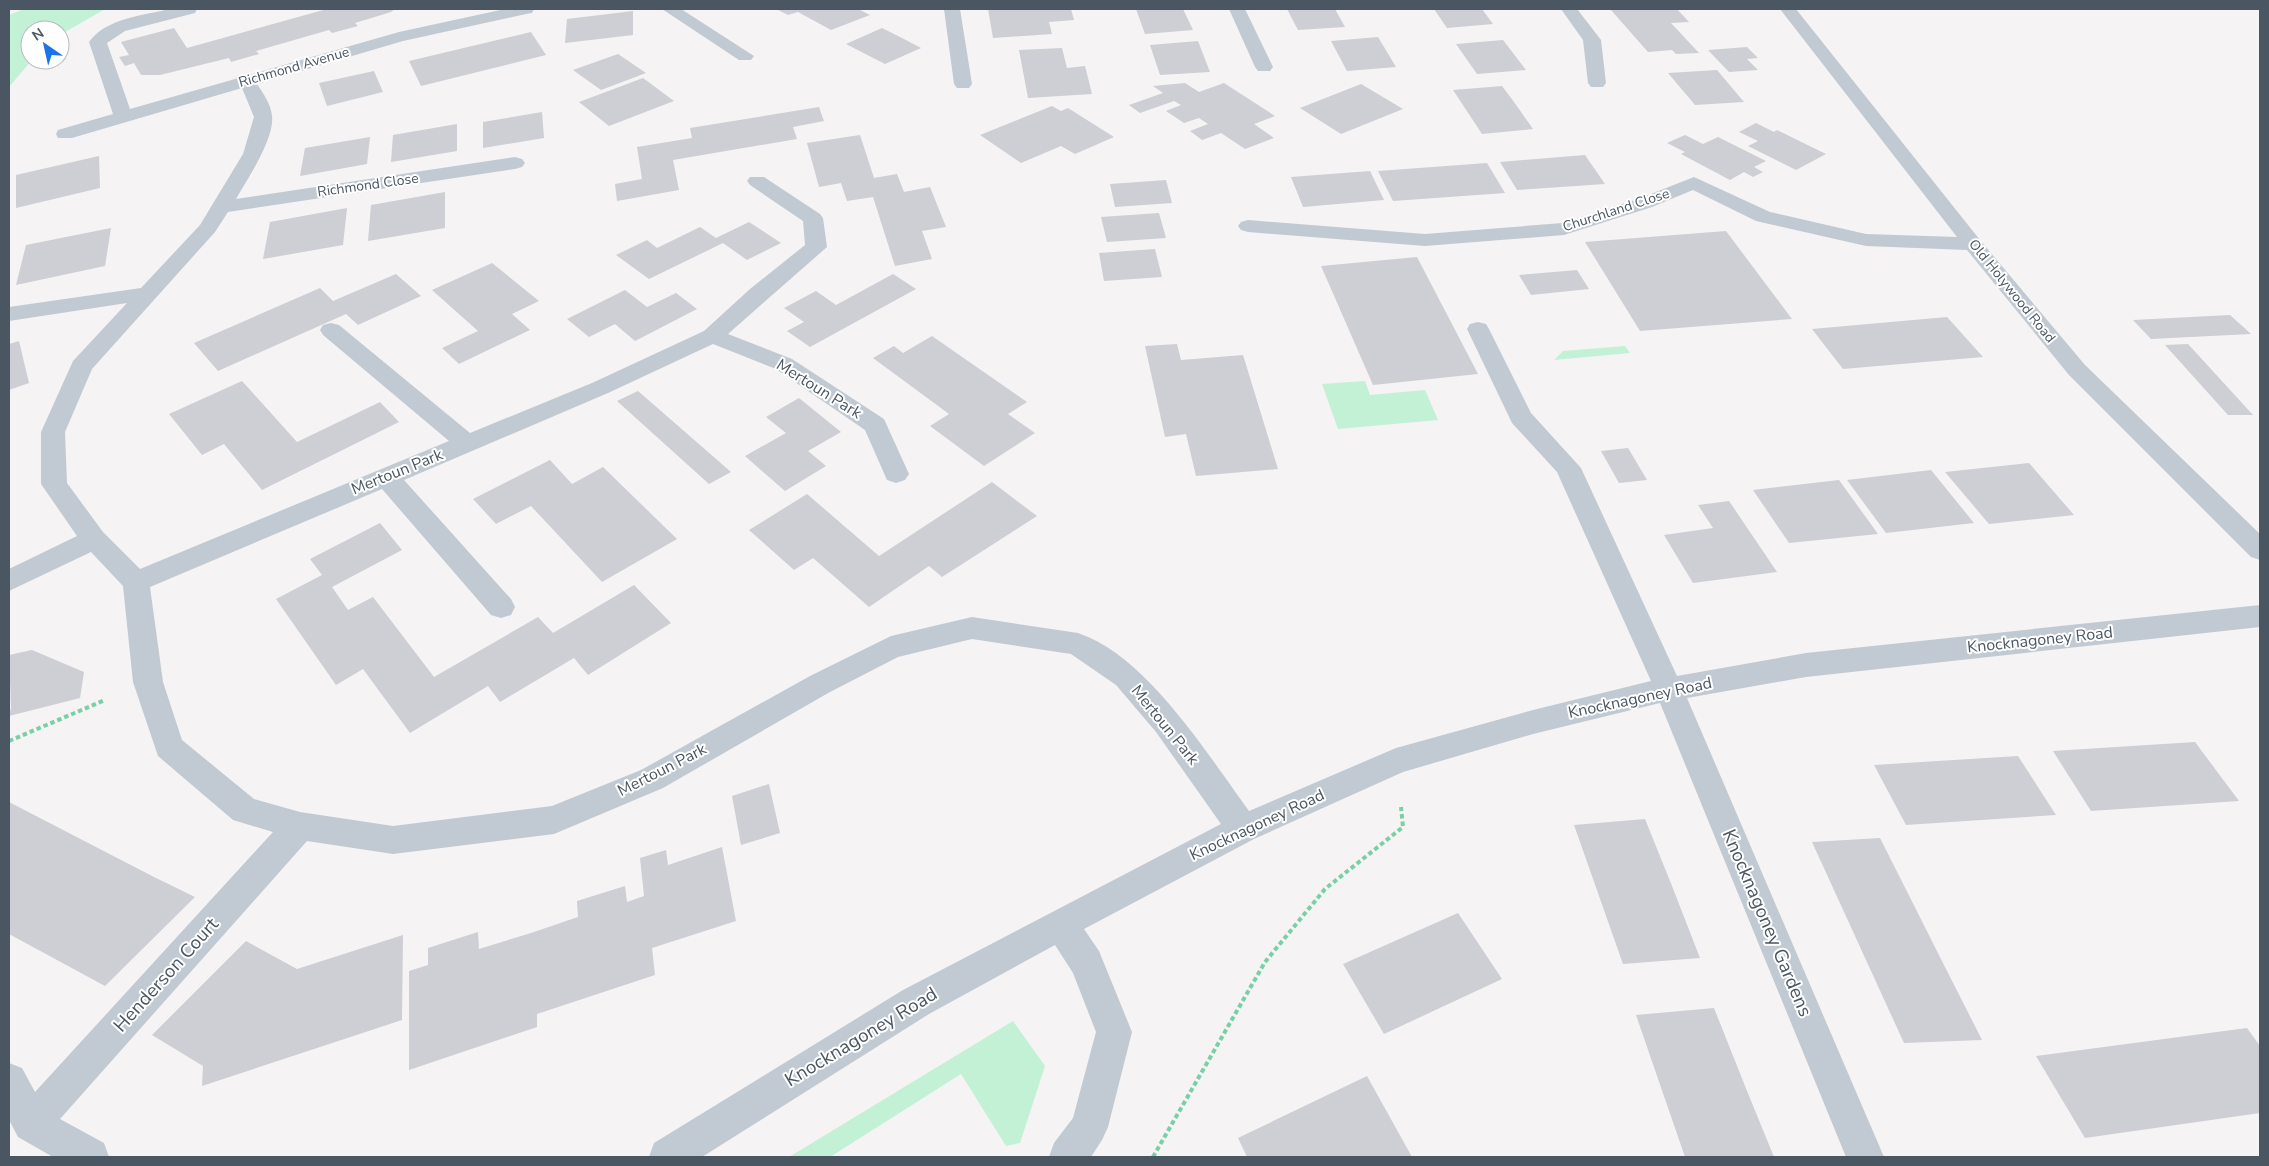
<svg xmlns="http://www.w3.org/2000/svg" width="2269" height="1166" font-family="'Nunito Sans',sans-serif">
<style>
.green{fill:#c3f1d5}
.building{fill:#cdcfd5}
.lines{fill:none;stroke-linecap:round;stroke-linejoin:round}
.path{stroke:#7ad0a6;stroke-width:4;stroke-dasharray:4.5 3;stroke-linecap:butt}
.minor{fill:#c1cad2;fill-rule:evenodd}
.labels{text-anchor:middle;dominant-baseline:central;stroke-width:4;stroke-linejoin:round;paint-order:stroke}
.far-street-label{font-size:14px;fill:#4a5661;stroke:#fff}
.street-label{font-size:16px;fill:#4a5661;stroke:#fff}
.near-street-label{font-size:19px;fill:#4a5661;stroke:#fff}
</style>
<rect width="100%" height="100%" fill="#f5f3f3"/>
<g class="green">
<polygon points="24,9 105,9 60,35 60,30 30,30 30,60 32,60 9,87 9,15"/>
<polygon points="1625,346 1630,353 1554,360 1563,351"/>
<polygon points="1365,381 1370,395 1425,390 1438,420 1338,429 1322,384"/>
<polygon points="1013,1021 1045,1066 1020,1143 1006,1146 961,1074 830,1157 789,1157"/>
</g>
<g class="building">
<polygon points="327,9 395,9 391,12 355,23 358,26 332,33 329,30 256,51 259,54 231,62 229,58 160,75 141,75 134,63 125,66 119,57 129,55 121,42 174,28 187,48"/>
<polygon points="776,9 858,9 870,15 831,30 798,12 788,15"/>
<polygon points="988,9 1071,9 1074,20 1049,22 1052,34 993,38"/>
<polygon points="1136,9 1183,9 1193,30 1145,34"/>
<polygon points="1287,9 1335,9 1345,27 1298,30"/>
<polygon points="1434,9 1482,9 1493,24 1447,28"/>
<polygon points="1677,9 1689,22 1671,23 1699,53 1676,54 1672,50 1648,52 1611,10"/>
<polygon points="633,11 633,35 565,43 567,19"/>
<polygon points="882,28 902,38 921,48 885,64 846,44"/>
<polygon points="531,32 546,55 421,86 409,61"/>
<polygon points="1378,37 1396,67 1347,71 1331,41"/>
<polygon points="1503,40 1526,70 1477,74 1456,44"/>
<polygon points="1198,41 1210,72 1160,75 1150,45"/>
<polygon points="1747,47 1758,58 1747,59 1758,70 1729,72 1708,50"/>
<polygon points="1062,48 1067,68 1085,66 1092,94 1028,98 1019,50"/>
<polygon points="618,54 646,73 601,90 573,70"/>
<polygon points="1717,70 1744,102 1695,105 1668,73"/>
<polygon points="374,71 383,92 327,106 319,83"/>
<polygon points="643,78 674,101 609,126 579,102"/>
<polygon points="1185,83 1199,92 1224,83 1275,116 1254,124 1274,138 1245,149 1221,133 1202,140 1190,131 1208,124 1199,118 1184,123 1166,111 1181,105 1174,101 1140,113 1129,105 1163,93 1153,86"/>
<polygon points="1361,84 1403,109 1341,134 1300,108"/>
<polygon points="1502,86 1514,102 1533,129 1482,134 1453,90"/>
<polygon points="1052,106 1061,111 1068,108 1114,137 1075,154 1061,146 1021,163 980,135"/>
<polygon points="819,107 824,121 793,127 797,139 673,160 679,190 617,201 615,184 642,179 637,147 692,138 690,128"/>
<polygon points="542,112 544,138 483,148 483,122"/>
<polygon points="1756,123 1774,132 1777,130 1826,154 1796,170 1748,146 1758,141 1739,132"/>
<polygon points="457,124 457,151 391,162 393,135"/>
<polygon points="860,135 874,178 897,174 904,192 930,187 946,227 922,231 932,259 895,266 873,197 847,201 841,183 819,187 807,143"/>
<polygon points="1685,135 1703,144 1718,137 1766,161 1754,167 1763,172 1753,177 1744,172 1730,180 1681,154 1685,152 1667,143"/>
<polygon points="370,137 367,164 300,176 305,148"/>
<polygon points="1585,155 1605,184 1517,190 1500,162"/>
<polygon points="99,156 100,188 16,208 16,175"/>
<polygon points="1487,163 1505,193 1393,201 1378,171"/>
<polygon points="1370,171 1384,200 1303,207 1291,177"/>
<polygon points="1166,180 1172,203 1115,207 1110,184"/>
<polygon points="445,192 445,228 368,241 371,205"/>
<polygon points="347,208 343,245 263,259 270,222"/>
<polygon points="1159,213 1166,238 1107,242 1101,217"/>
<polygon points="749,222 781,243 747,260 723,243 649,279 616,255 647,240 657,248 700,227 716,238"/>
<polygon points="111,228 105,266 16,285 26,245"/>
<polygon points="1726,231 1792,319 1640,331 1585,242"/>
<polygon points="1155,249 1162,277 1104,281 1099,253"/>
<polygon points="1417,257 1478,374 1373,385 1321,266"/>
<polygon points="492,263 539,301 512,314 530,330 459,364 442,348 478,331 432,290"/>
<polygon points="1577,270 1589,289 1531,295 1519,275"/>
<polygon points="396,274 421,296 358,325 346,314 218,371 194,343 320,288 333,301"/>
<polygon points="893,274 916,289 810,347 787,331 804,322 784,308 816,291 836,305"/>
<polygon points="625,290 647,307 676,293 697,309 635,341 615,324 589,337 567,319"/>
<polygon points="2230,315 2251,334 2151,339 2133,320"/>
<polygon points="1947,317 1983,357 1843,369 1812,329"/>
<polygon points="932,336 1027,402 1008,414 1035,433 984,466 930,426 949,414 873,358 894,346 903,353"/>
<polygon points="19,341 29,383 9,390 9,344"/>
<polygon points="1177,344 1181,360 1243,355 1278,469 1196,476 1186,434 1165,437 1145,346"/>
<polygon points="2188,344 2253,415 2228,415 2165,345"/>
<polygon points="242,381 297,442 380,402 399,422 262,490 224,444 202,455 169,414"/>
<polygon points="638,391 731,472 709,484 617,401"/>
<polygon points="799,398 841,432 808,451 826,466 785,491 745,456 786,433 766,417"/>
<polygon points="1628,448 1647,480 1619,483 1601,451"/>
<polygon points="550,460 572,484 603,467 677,539 602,582 531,506 496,524 473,499"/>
<polygon points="2029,463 2074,515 1989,524 1945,472"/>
<polygon points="1931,470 1974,523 1886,533 1847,480"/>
<polygon points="1839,480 1878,534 1789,543 1753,490"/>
<polygon points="992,482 1037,516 942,577 929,566 869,607 813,558 794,570 749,530 807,494 879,556"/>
<polygon points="1729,501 1777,572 1693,583 1664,535 1713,528 1698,505"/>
<polygon points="380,523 402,550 332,587 348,610 373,597 434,677 538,617 553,633 634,585 671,623 588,675 574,658 500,702 488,686 410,733 363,669 336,685 276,599 322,575 310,559"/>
<polygon points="32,650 84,672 80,698 9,716 11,708 9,655"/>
<polygon points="2195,742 2239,801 2091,811 2053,751"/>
<polygon points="2018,756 2056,815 1906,825 1874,765"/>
<polygon points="769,784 780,833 741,845 732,796"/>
<polygon points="9,802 154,877 195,897 105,986 9,934"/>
<polygon points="1645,819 1672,886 1700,958 1623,964 1574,825"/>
<polygon points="1880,838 1945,967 1982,1040 1904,1043 1812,842"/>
<polygon points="722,847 736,921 652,948 655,975 537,1014 537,1027 409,1070 409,971 428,965 428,948 478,932 479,949 531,933 578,917 577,901 625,886 627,902 644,896 640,858 666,850 668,865"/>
<polygon points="1458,913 1502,979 1384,1034 1343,964"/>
<polygon points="403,935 402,1020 202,1086 203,1066 152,1035 246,941 297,969"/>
<polygon points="1714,1008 1747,1091 1774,1157 1685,1157 1636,1015"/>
<polygon points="2247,1028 2260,1046 2260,1113 2085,1138 2036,1056"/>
<polygon points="1367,1076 1412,1157 1247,1157 1238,1138"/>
</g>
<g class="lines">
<g class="path">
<polyline points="9,741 105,700"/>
<polyline points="1153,1157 1265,962 1325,889 1403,827 1401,807"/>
</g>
<g class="minor">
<path d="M170,9H197L195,13L125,31L107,43L130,109L399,32L505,9H534L532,13L526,14L403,41L257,84C263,93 271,104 272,116C275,138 247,180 236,199L515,157L522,159L525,163L522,167L515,169L228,212L215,232L92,369L65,432L67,483L103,532L140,569L449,441L323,335L320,330L323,325L331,323L339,325L470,433L592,383L704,331L750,289L805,245L803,221L750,185L747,181L750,177H764L820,214L823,218L827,247L728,334L792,359L884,419L909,474L905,480L896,483L887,480L865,430L776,369L713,344L608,393L404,480L511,599L515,607L511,615L501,618L491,615L382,489L150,587L163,682L182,740L254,799L300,812L393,826L552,806L641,770L810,676L891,636L972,617L1078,633C1146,655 1208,755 1249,811L1396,748L1533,710L1651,681L1557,472L1512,423L1467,329L1470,324L1478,322L1486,324L1489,329L1531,413L1581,468L1677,676L1806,653L2260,605V627L1806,677L1687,698L1884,1157H1846L1660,703L1533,734L1403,772L1254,839L1084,929L1099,951L1132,1032L1108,1127L1102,1140L1091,1157H1049L1054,1143L1073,1118L1096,1032L1073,973L1055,945L929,1014L702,1157H649L654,1143L903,990L1221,824L1156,732L1116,685L1071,654L972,639L898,657L830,692L663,788L554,834L393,854L307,841L60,1119L104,1143L109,1157H53L18,1137L9,1120V1063L22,1068L35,1092L273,832L233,820L158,756L133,682L123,586L91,552L9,591V569L77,536L41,484V432L73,361L127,303L9,321V307L141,288L200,225L243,154L254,117L242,88L72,138H58L56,134L58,130L113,114L89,42C106,18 145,15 170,9Z"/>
<polygon points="662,9 681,9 754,56 751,60 739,60"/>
<polygon points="944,9 960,9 972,84 969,88 957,88 954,84"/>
<polygon points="1229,9 1245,9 1273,67 1270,71 1258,71 1255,67"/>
<polygon points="1561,9 1577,9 1601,40 1606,83 1603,87 1591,87 1588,83 1583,40"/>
<polygon points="1780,9 1796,9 1980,240 2085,365 2260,534 2260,560 2251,557 2069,375 1967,250 1866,246 1756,221 1693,190 1652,207 1564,235 1425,246 1248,232 1241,230 1238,226 1241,222 1248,220 1425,234 1562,223 1638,199 1694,177 1770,212 1866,234 1957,237"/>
</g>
</g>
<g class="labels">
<g class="far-street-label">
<text transform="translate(294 67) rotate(-16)">Richmond Avenue</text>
<text transform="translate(368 185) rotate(-8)">Richmond Close</text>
<text transform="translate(1616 210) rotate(-18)">Churchland Close</text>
<text transform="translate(2012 291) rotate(51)">Old Holywood Road</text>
</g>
<g class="street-label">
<text transform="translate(819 389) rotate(32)">Mertoun Park</text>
<text transform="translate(397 472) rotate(-22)">Mertoun Park</text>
<text transform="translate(2040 640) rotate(-6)">Knocknagoney Road</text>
<text transform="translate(1640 698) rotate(-12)">Knocknagoney Road</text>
<text transform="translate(1165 725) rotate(51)">Mertoun Park</text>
<text transform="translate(662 770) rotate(-27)">Mertoun Park</text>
<text transform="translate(1257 825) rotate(-25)">Knocknagoney Road</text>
</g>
<g class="near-street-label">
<text transform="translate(1767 923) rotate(67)">Knocknagoney Gardens</text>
<text transform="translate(166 975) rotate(-48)">Henderson Court</text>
<text transform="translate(861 1037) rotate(-31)">Knocknagoney Road</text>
</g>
</g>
<rect width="2269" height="1166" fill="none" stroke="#4a5661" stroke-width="20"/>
<g transform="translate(45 45) rotate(326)"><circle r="24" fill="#ffffff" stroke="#b7bbc0"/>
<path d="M0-4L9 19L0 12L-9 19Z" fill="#1a73e8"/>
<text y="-8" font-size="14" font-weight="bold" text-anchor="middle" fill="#4a5661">N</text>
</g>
</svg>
